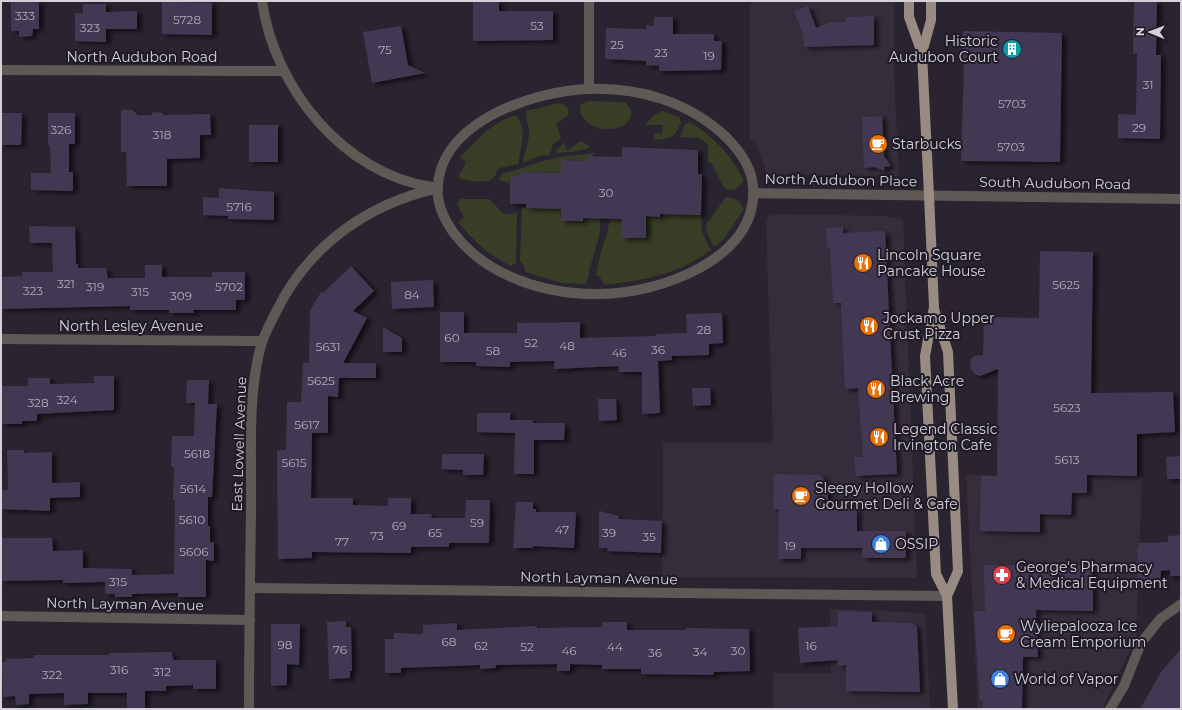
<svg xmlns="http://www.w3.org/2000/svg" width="1182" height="710" font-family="Montserrat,sans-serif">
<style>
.commercial{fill:#362d3c}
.green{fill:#383d25}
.building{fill:#433952;filter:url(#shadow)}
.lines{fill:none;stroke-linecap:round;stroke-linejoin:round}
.minor{stroke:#5f5955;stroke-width:10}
.major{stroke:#978b82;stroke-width:10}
.labels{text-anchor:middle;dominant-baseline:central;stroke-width:4;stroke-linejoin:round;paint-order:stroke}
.number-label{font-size:12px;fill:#b0abb7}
.poi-label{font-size:14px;fill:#d4d1d9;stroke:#1f1b26;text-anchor:start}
.street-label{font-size:14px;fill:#d4d1d9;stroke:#1f1b26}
</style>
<defs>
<filter id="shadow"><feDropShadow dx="4.5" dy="2.5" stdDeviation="2" flood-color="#0009"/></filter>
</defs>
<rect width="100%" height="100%" fill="#292430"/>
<g class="commercial">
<polygon points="750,1 894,1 894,76 899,176 767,174 756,144 750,139"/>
<polygon points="770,214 884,216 903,220 917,578 662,577 663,443 769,443 773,439 766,224"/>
<polygon points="966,475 1142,476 1136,638 1102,709 978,709"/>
<polygon points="830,609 925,613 930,709 773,709 773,673 831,673"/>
</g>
<g class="green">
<path d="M588,101L625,102C647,123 605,140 586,121C580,115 579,112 581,104Z"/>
<path d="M560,103C567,105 568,108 569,114L556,124L561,138L553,144L550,155L539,156L523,163C523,153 529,145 529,134C529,127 526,119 526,111Z"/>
<path d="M662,111L679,117L681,123C673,139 672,138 654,140V133L662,134L663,125H645L653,116Z"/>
<path d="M516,115C529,132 519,146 519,164L499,168C497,171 495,177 492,179C487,184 463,181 458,177L466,162L460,158C475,141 493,121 516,115Z"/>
<path d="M690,122C714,137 731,155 744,180L735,190L725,189L712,164L708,162V144L699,138L680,137L685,124Z"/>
<path d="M579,142H583L590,147C581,152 567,152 557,153L556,150L564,143L567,151Z"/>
<path d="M594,153L593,156H587V161L562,160L561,173L525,172L510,179L509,183L499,180L502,173C517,171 531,164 547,160C562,156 578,155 594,153Z"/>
<path d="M726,197C736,198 739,200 744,209L723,240L714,247L707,233L706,223L708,222Z"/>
<path d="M461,199H488C501,206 498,219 517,212L516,263L511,266C489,255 473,241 458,222L464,217L457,204Z"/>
<path d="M522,208L561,209V221H582L583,214L600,218C601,238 595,249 590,267C588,274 590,278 585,284L562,283L525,272V267L520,261Z"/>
<path d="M664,210L701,215L702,232L711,250C677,275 645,280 604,285L600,277L596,275C598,255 609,234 610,215L622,216V238H646V216L663,217Z"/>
</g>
<g class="building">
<polygon points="11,1 39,1 39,29 33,29 32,36 19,37 19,31 11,31"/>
<polygon points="473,1 499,1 499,11 553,11 553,40 473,41"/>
<polygon points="1134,1 1157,1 1156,55 1161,55 1160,139 1118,138 1118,114 1136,115 1137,54 1133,54"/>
<polygon points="162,2 212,3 212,35 162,34"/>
<polygon points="83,4 106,4 106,12 137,11 137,29 106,29 106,42 75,41 75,13 83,13"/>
<polygon points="808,6 816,28 831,22 846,22 846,17 874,16 874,45 804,47 803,34 794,11"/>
<polygon points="654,17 673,17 673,34 714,34 714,41 722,41 721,70 659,71 659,66 646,65 646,61 605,59 606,28 646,29 646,25 654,26"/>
<polygon points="401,26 408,65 425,73 372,83 363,32"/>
<polygon points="963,31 1062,33 1060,162 961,161 964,65 962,65"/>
<polygon points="121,110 132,110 138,115 151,115 153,112 163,113 164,115 210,114 211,135 200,135 200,158 167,159 167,186 127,186 126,152 121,152"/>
<polygon points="1,113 22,113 21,145 1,145"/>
<polygon points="48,113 75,113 75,144 69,144 69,172 73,172 73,191 31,190 31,173 51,173 50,145 48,145"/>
<polygon points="882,116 884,156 891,166 884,167 885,171 874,167 864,168 863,149 862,117"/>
<rect x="249" y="125" width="29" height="37"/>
<polygon points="622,147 698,150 698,174 702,174 701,215 660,214 660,217 646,216 646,238 621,238 622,219 583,218 583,221 561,221 561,209 526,208 526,204 510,204 510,178 525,172 561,173 561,160 587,161 587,156 622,157"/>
<polygon points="219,188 274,192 274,220 228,219 228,216 203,215 203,197 219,198"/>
<polygon points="29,226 75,227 76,264 78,264 78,268 106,268 108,278 145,278 145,265 162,265 162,277 212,277 212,272 245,272 245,300 236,300 236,310 193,310 194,313 169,313 169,310 130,310 130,306 1,309 1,277 22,276 22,272 53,272 52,243 30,243"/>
<polygon points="843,227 843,233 885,231 897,474 856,476 854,457 863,457 858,388 845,389 841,303 833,303 830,247 827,248 826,228"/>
<polygon points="1040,251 1093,252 1091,393 1173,392 1175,432 1137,434 1137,476 1087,475 1087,493 1072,493 1071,515 1040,514 1040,532 980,531 981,476 997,476 998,369 980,376 974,374 970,367 971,359 974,356 983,355 984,317 1039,318"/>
<polygon points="351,266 374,291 353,311 367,318 343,363 376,363 376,378 339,378 338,397 328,396 328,433 312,433 311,498 353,498 353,505 388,506 388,498 411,498 411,514 432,514 431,518 465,518 466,500 490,500 489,543 449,543 449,547 411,547 411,553 312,552 312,558 278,559 277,450 286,450 287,402 301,402 303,363 309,363 310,311 321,292 323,293"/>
<polygon points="433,280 434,307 392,309 391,282"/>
<polygon points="440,312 464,312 464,333 517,333 517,323 580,322 580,338 656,336 656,334 687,333 686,314 722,313 723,343 709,344 709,355 672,356 672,360 658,361 660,413 642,414 642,372 619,372 618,366 554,369 554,361 510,362 510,367 476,366 476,362 440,362"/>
<polygon points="383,327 402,338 402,352 383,352"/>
<polygon points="94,376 114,376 114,410 37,414 37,421 22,421 22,424 1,424 1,386 28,386 28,378 50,378 50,384 94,383"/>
<polygon points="187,380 209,380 208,404 217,404 212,497 208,497 208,526 210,526 210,542 214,542 214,561 206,560 206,597 178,597 178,593 132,594 132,597 115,597 115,594 105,594 105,582 63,583 63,580 2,581 1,538 52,538 53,551 83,550 83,568 132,569 132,575 174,574 175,500 173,500 174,467 171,467 172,436 194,436 195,403 186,403"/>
<polygon points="692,388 710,388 711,405 693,406"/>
<polygon points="598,399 616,399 617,420 599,421"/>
<polygon points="477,413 510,413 510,420 533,420 533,423 565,423 564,440 534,440 534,474 514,474 515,433 477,432"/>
<polygon points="7,450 24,450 24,453 52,452 52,483 80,482 80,497 50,498 50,511 1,509 1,490 8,490"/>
<polygon points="442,454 484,454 483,475 463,475 463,470 442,469"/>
<polygon points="1181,456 1181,479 1167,479 1166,457"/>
<polygon points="774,474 820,475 828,484 828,509 857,509 857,531 906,531 906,558 862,558 862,548 801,548 801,559 778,559 779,509 773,509"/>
<polygon points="516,502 533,502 533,509 536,509 536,512 576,512 574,548 533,546 533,548 513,548"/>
<polygon points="599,511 619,516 619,519 662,521 661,553 607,551 608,548 599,548"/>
<polygon points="1181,535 1181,576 1170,576 1170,570 1161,571 1160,582 1138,583 1137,549 1139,549 1138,543 1168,542 1168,536"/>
<polygon points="984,565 1093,565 1093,611 1036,610 1038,657 1023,657 1022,709 983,709 983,701 980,701 974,611 985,611"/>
<polygon points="838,611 872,612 872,622 912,623 917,627 920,692 846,691 846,665 837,666 838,660 800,663 798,628 838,626"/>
<polygon points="346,621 346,627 351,627 352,671 350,671 350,678 329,679 327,622"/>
<polygon points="602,622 627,622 627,630 686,630 686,628 749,629 750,671 714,672 714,675 641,674 641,669 602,669 602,665 570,664 570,671 557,671 557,664 496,665 496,668 480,669 480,665 401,668 401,673 385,673 385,639 394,639 394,633 423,634 423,625 457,623 457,630 537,626 537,628 602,627"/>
<polygon points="271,624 300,624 299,665 287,664 287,685 271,686"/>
<polygon points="1181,649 1181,709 1140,709 1161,672"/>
<polygon points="171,652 174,660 216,660 216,689 193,689 193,685 166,686 166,691 145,691 145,709 127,709 127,693 88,693 88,704 64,705 64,693 29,694 29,704 16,705 15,696 3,697 2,662 6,662 5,659 34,658 34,655 109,655 109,653"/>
</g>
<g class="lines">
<g class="minor">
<path d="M262,1C274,87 343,174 432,187"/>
<polyline points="1,70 283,71"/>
<path d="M589,89C639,87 689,102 726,137C739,150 752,167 753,187C759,259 658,294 600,294C547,295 486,277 453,232C446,222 440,210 438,198C431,124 531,91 589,89Z"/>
<polyline points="589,89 589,1"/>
<polyline points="753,193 1181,199"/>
<polyline points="1,339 262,341"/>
<polyline points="250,588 947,596"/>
<polyline points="1,616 250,620"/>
<path d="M249,709C249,643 250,578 251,512C252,458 247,402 260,349C263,336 270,324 276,312C308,246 367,204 438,188"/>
<polyline points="1110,709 1124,686 1141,643 1160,619 1181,604"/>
</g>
<g class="major">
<polyline points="909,1 909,17 922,53 929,195 934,307 925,356 936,574 947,596"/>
<polyline points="922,53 931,20 931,1"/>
<polyline points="934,309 948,352 958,571 947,596 953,709"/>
</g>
</g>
<defs>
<g id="building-disc" transform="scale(1)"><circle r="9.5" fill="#0f9aa8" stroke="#1f1b26"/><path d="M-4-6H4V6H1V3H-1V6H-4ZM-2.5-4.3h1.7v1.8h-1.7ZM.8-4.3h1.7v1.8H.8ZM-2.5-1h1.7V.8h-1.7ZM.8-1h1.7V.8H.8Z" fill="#fff"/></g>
<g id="cafe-disc" transform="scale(1)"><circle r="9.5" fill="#e8710a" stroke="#1f1b26"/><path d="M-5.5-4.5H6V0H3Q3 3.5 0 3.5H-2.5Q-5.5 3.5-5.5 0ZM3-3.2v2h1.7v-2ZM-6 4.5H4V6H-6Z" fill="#fff"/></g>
<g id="restaurant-disc" transform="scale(1)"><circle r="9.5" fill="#e8710a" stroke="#1f1b26"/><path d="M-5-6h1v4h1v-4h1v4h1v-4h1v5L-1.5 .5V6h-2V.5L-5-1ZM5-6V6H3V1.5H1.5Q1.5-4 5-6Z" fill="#fff"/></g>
<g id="shop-disc" transform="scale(1)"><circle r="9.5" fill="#3f7fe0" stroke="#1f1b26"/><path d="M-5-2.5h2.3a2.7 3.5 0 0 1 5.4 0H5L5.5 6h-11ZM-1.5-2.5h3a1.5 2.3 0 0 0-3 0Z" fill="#fff"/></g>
<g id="pharmacy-disc" transform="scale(1)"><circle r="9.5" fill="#e0444e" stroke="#1f1b26"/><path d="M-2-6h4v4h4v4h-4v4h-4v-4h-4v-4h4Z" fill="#fff"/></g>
</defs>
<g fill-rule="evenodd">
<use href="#building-disc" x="1012" y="49"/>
<use href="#cafe-disc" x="878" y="144"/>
<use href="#restaurant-disc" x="863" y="263"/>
<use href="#restaurant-disc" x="869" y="326"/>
<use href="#restaurant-disc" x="876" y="389"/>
<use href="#restaurant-disc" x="879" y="437"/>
<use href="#cafe-disc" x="801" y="496"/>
<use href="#shop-disc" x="881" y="544"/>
<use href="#pharmacy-disc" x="1002" y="575"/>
<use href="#cafe-disc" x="1006" y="634"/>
<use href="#shop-disc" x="1000" y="679"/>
</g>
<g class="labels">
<g class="number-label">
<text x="25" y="15">333</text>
<text x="187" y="19">5728</text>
<text x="537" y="25">53</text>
<text x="90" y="27">323</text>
<text x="617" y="44">25</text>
<text x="385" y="49">75</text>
<text x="661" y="52">23</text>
<text x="709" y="55">19</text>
<text x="1148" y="84">31</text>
<text x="1012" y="103">5703</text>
<text x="1139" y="127">29</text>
<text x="61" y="129">326</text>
<text x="162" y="134">318</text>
<text x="1011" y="146">5703</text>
<text x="606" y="192">30</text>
<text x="239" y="206">5716</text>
<text x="66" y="283">321</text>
<text x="1066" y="284">5625</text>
<text x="95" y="286">319</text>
<text x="229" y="286">5702</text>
<text x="33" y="290">323</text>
<text x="140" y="291">315</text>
<text x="412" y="294">84</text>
<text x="181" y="295">309</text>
<text x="704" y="329">28</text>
<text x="452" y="337">60</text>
<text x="531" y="342">52</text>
<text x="567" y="345">48</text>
<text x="328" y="346">5631</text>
<text x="658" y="349">36</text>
<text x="493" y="350">58</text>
<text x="619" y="352">46</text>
<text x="321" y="380">5625</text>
<text x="67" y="399">324</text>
<text x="38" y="402">328</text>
<text x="1067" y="407">5623</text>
<text x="307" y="424">5617</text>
<text x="197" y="453">5618</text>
<text x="1067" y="459">5613</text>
<text x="294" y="462">5615</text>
<text x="193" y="488">5614</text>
<text x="192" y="519">5610</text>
<text x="477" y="522">59</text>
<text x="399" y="525">69</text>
<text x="562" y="529">47</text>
<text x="435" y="532">65</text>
<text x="609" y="532">39</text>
<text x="377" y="535">73</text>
<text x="649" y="536">35</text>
<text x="342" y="541">77</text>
<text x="790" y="545">19</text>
<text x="194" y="551">5606</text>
<text x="118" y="581">315</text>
<text x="449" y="641">68</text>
<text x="285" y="644">98</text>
<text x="481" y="645">62</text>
<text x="811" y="645">16</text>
<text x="527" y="646">52</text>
<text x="615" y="646">44</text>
<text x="340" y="649">76</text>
<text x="569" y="650">46</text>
<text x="738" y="650">30</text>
<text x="700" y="651">34</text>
<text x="655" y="652">36</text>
<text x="119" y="669">316</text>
<text x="162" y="671">312</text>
<text x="52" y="674">322</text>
</g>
<g class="poi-label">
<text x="998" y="41" text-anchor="end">Historic<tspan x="998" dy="16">Audubon Court</tspan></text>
<text x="892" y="144">Starbucks</text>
<text x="877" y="255">Lincoln Square<tspan x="877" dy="16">Pancake House</tspan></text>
<text x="883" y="318">Jockamo Upper<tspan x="883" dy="16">Crust Pizza</tspan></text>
<text x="890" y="381">Black Acre<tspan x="890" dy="16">Brewing</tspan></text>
<text x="893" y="429">Legend Classic<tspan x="893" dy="16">Irvington Cafe</tspan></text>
<text x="815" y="488">Sleepy Hollow<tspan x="815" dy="16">Gourmet Deli &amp; Cafe</tspan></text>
<text x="895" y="544">OSSIP</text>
<text x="1016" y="567">George's Pharmacy<tspan x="1016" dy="16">&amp; Medical Equipment</tspan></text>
<text x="1020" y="626">Wyliepalooza Ice<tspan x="1020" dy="16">Cream Emporium</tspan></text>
<text x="1014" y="679">World of Vapor</text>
</g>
<g class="street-label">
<text x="142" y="57">North Audubon Road</text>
<text transform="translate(841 180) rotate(1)">North Audubon Place</text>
<text transform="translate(1055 183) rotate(1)">South Audubon Road</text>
<text x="131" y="326">North Lesley Avenue</text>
<text transform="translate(239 444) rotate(-88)">East Lowell Avenue</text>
<text transform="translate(599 578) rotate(1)">North Layman Avenue</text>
<text transform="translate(125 604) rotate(1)">North Layman Avenue</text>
</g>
</g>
<rect width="1182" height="710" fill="none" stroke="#d4d1d9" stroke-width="4"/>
<g transform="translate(1150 32) rotate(271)" stroke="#1f1b26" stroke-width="3" paint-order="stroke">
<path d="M0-3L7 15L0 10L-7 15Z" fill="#d4d1d9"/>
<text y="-6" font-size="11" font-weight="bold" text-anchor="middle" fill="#d4d1d9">N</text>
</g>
</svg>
